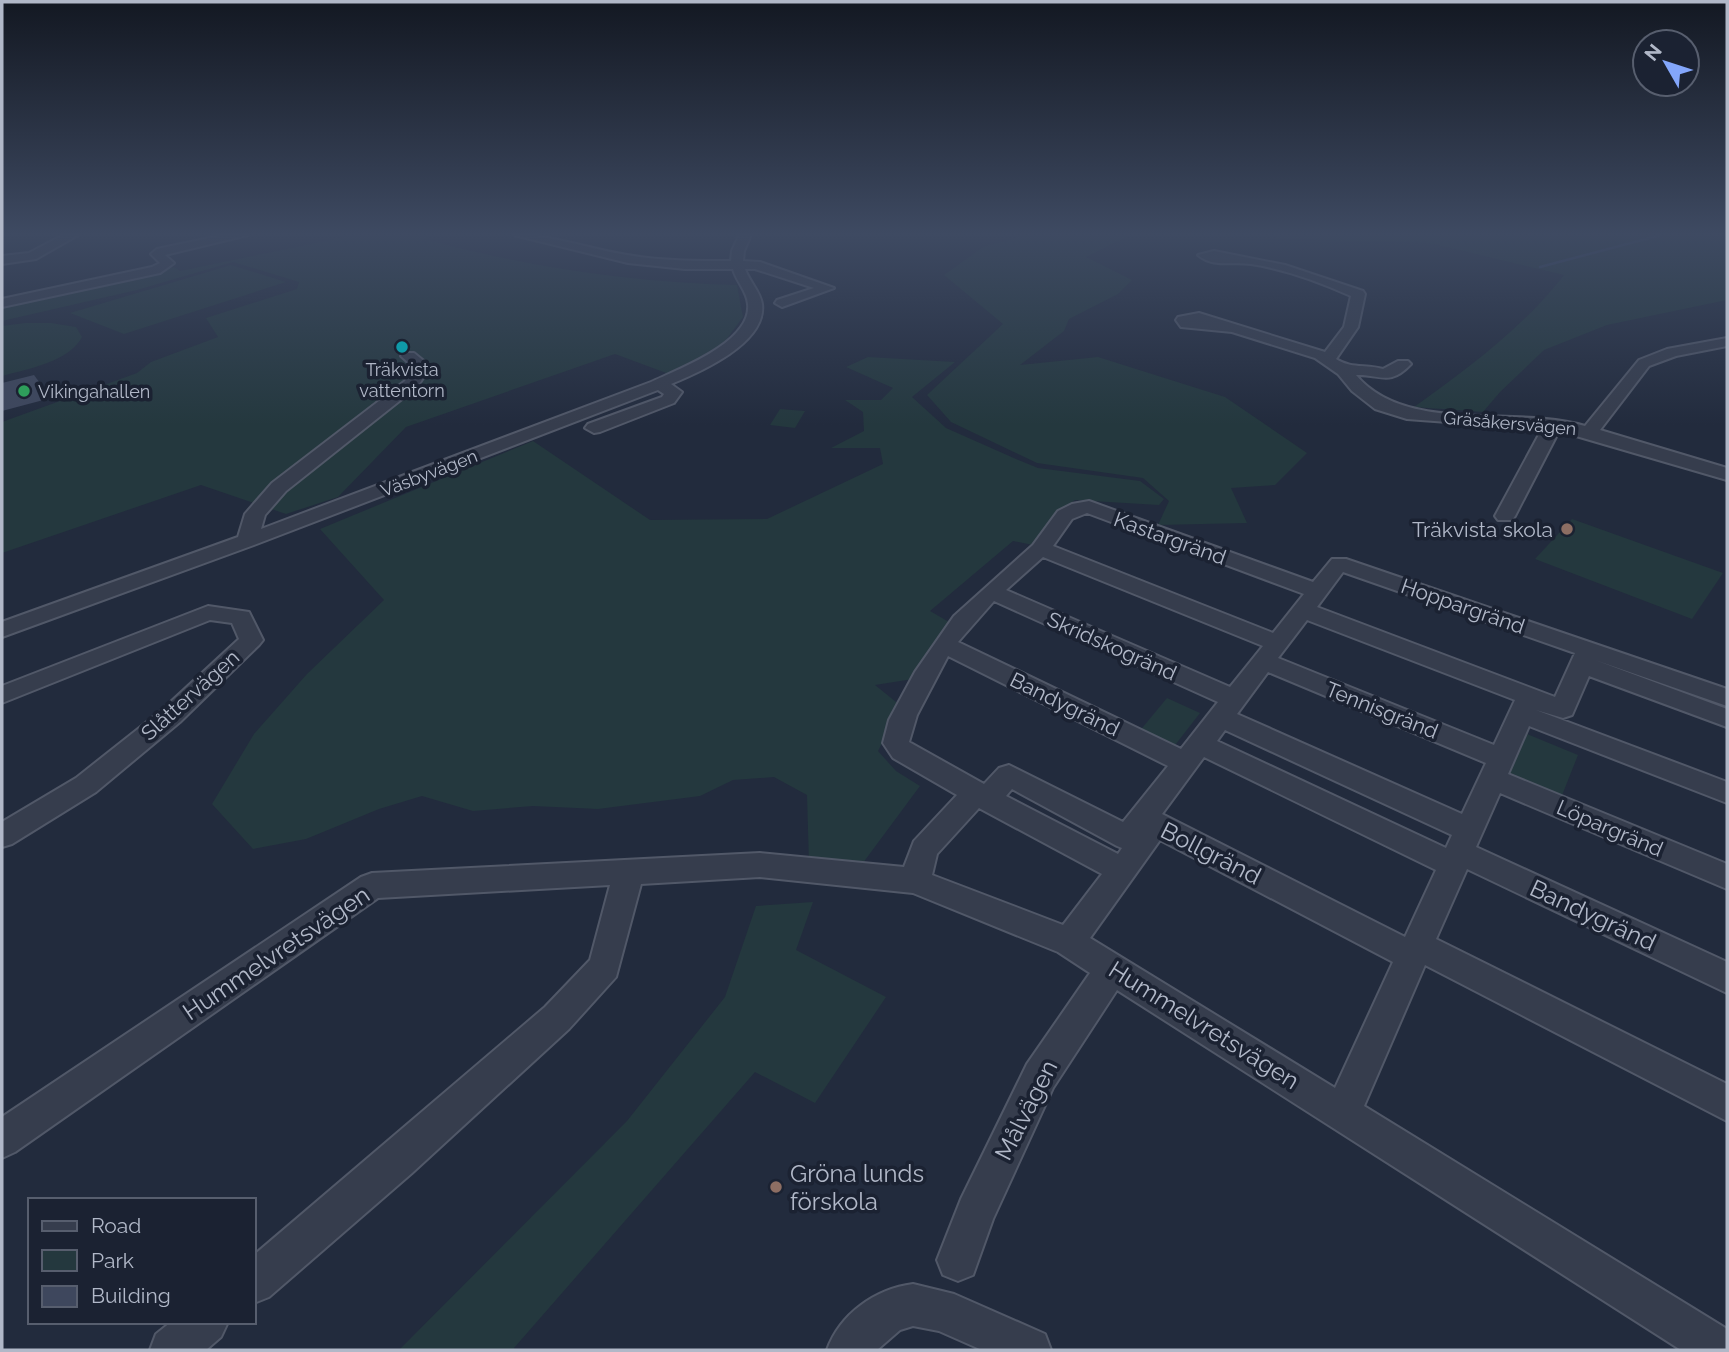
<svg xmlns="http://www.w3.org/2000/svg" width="1729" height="1352" font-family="Raleway,sans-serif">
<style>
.green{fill:#24383e}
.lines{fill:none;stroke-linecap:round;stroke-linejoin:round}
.stream{stroke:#354465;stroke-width:2.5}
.building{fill:#3e475d}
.minor-casing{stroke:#515868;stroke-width:4}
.minor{fill:#363d4d;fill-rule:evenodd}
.culture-dot{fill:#0f9aa8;stroke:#1b2232;stroke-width:2.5}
.leisure-dot{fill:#2e9e5b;stroke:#1b2232;stroke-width:2.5}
.education-dot{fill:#8d6e63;stroke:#1b2232;stroke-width:2.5}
.labels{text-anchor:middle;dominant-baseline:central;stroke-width:7;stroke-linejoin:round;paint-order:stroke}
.far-poi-label{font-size:18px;fill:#b1b8c8;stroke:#1b2232}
.far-street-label{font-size:18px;fill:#b1b8c8;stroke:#1b2232}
.poi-label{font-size:21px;fill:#b1b8c8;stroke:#1b2232;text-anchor:end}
.street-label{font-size:21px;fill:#b1b8c8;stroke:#1b2232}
.near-street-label{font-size:24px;fill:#b1b8c8;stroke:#1b2232}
.near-poi-label{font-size:24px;fill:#b1b8c8;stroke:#1b2232;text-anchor:start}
</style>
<rect width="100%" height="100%" fill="#222b3d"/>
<g class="green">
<path d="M354,235H434L424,239C527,267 631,282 737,285L743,317L723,344L669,374L615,354L406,427L338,497L286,514L201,485L2,553V422L137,373L151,362L218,337L206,318L297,289L299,282L233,262L137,290L2,321V303L174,267L180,271Z"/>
<polygon points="1026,235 1130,235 1086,257 1132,280 1118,294 1069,319 1064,331 1020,365 1098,357 1225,397 1307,453 1275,485 1231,488 1247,523 1158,525 1169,501 1143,478 1037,463 951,422 927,395 1003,324 944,275 983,247"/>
<path d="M1262,235H1727V300L1607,325L1544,350L1500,392L1483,412L1414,407C1467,369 1524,327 1564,275L1430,243L1284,239Z"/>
<polygon points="231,265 286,282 124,334 70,313"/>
<path d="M25,323H51L76,327L82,337C69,362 27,369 2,376V326Z"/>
<polygon points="868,357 955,362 912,397 946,428 1016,459 1038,468 1140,481 1164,499 1159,505 1075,500 1062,509 1033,545 1013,541 930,611 949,622 913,679 875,685 901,706 878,751 896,771 920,786 857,871 809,863 807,795 774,777 733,780 700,796 598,809 533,806 473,811 422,796 379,809 306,839 253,849 212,804 254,734 307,674 384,600 320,529 533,441 650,520 767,519 883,464 880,448 831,448 864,431 863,412 845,400 881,400 893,388 846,367"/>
<polygon points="780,409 805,411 795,428 770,425"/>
<polygon points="1572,519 1723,573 1692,619 1535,559"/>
<polygon points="1167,698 1200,713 1172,749 1138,733"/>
<polygon points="1522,732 1578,755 1557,808 1498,782"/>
<polygon points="813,902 796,950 886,997 815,1103 755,1072 514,1348 515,1350 399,1350 627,1121 725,997 756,906"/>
</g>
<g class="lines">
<polyline class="stream" points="1540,267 1661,235"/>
</g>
<polygon class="building" points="34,375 51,398 2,411 2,383"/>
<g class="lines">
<g class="minor-casing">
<g id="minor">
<polygon points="63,235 78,235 36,259 2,264 2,256 29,253"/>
<polygon points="224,235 248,235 165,255 174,263 160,273 2,307 2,299 152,267 160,263 151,254 157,249"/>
<path d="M514,235C553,235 589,249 627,255C661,261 696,261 731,261L732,251L739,235H751L744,251L743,261L760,262L834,288L782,307L775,303L777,300L814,288L755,269H745C749,281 760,291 762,304C767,343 700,372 671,384L682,392L674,403L600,432L594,433L585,428L588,424L662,397L664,394L658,390L254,545L2,637V622L238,537L245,514L272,483L405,381L411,372L410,364L401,356L404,353H414L425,362L427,372L417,387L286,491L265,515L261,529L651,382C679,369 752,342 748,304C747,291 736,281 733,269H685L628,263Z"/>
<path d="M1214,251L1285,265L1363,291L1365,294L1358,327L1336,359C1351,369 1366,364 1383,369L1398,361H1408L1411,364C1389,387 1381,374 1356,375C1406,435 1516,405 1585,426L1639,360L1667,349L1727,338V346L1676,356L1649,366L1600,430L1727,468V480L1559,431L1515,516L1512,520H1498L1495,516L1542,429L1407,419L1375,409L1352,391L1338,374L1315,358L1232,332L1181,327L1176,320L1178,317L1199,313L1325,352L1344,327L1351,296C1320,282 1284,269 1251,264C1232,261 1213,268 1198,255Z"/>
<path d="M1089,501L1313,582L1332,559H1346L1727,689V706L1595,660L1727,709V727L1589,676L1572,715L1563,718L1536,710L1727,782V803L1529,726L1508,774L1727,864V889L1500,793L1476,847L1727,962V993L1467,869L1436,939L1727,1084V1121L1425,965L1364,1106L1727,1329V1350H1681L1117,990L1053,1088L993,1219L973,1275L958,1281L943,1275L937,1260L961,1199L1027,1064L1090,973L1058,952L913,893L760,877L641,884L616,977L569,1029L412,1173L269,1297L254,1303V1255L545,1007L590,960L610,885L378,898L15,1152L2,1158V1117L361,877L372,873L760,853L904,867L914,841L957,795L893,758L883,743L889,720L915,672L954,616L1033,545L1058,511L1072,504ZM1087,513L1304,594L1273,633L1053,546L1072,519ZM1043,557L1263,646L1230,687L1006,590ZM1343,572L1575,653L1555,697L1317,607ZM994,601L1218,702L1181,749L958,642ZM1307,620L1515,700L1494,745L1278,658ZM948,656L1168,766L1123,822L1009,765L999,768L984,784L909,742L917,715ZM1268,672L1486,763L1462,814L1237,714ZM1225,730L1452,835L1446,848L1217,741ZM1204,757L1436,870L1405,937L1162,814ZM1012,789L1117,846L1122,848L1118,854L1006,796ZM979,808L1102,874L1063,925L932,875L937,854ZM1160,840L1393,962L1335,1088L1090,938Z"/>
<polygon points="208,606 249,612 263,640 259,645 180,722 96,792 12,844 2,847 2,822 76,778 162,710 239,639 232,623 210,620 2,703 2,686"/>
<path d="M913,1284L954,1294L1045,1334L1051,1350H982L939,1331L913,1326L900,1330L877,1350H827C840,1314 875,1289 913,1284Z"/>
<polygon points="171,1322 228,1322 221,1337 206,1350 150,1350 156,1334"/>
</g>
</g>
<use href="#minor" class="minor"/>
</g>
<linearGradient id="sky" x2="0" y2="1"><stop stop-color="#131822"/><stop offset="0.55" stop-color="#3e4a62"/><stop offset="1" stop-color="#3e4a62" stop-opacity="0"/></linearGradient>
<rect width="1729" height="425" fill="url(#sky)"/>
<circle class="culture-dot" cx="402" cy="347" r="7"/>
<circle class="leisure-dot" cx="24" cy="391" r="7"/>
<g class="education-dot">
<circle cx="1567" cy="529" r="7"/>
<circle cx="776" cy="1187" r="7"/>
</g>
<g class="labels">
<g class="far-poi-label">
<text x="402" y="369">Träkvista<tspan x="402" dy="21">vattentorn</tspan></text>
<text x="38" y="391" text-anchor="start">Vikingahallen</text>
</g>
<g class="far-street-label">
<text transform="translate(1510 423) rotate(5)">Gräsåkersvägen</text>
<text transform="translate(429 473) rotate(-21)">Väsbyvägen</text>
</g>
<g class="poi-label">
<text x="1553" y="529">Träkvista skola</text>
</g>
<g class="street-label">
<text transform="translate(1170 538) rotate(20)">Kastargränd</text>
<text transform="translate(1463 606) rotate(19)">Hoppargränd</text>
<text transform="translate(1112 646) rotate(24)">Skridskogränd</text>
<text transform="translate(190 695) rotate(-42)">Slåttervägen</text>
<text transform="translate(1065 704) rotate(26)">Bandygränd</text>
<text transform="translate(1382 710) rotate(22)">Tennisgränd</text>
<text transform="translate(1610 828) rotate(23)">Löpargränd</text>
</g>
<g class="near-street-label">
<text transform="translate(1211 853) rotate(27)">Bollgränd</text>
<text transform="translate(1593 915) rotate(25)">Bandygränd</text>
<text transform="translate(276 953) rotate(-34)">Hummelvretsvägen</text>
<text transform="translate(1204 1025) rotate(32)">Hummelvretsvägen</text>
<text transform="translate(1026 1110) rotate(-63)">Målvägen</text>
</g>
<g class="near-poi-label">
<text x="790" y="1173">Gröna lunds<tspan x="790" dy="28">förskola</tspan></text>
</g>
</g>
<rect width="1729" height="1352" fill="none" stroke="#b1b8c8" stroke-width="7"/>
<rect x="28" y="1198" width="228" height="126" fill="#1b2232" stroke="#575e6e" stroke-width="2"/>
<rect x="42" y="1221" width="35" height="10" fill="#363d4d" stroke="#575e6e" stroke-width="2"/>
<text x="91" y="1233" font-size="21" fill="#b1b8c8">Road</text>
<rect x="42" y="1250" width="35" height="21" fill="#24383e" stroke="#575e6e" stroke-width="2"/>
<text x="91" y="1268" font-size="21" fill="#b1b8c8">Park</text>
<rect x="42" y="1286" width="35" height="21" fill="#3e475d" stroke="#575e6e" stroke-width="2"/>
<text x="91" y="1303" font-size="21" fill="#b1b8c8">Building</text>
<g transform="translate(1666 63) rotate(309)"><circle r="33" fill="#1b2232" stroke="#575e6e" stroke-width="2"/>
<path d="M0-5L12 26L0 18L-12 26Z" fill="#83a6fb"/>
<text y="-10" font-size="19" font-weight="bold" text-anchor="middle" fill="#b1b8c8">N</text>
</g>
</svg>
